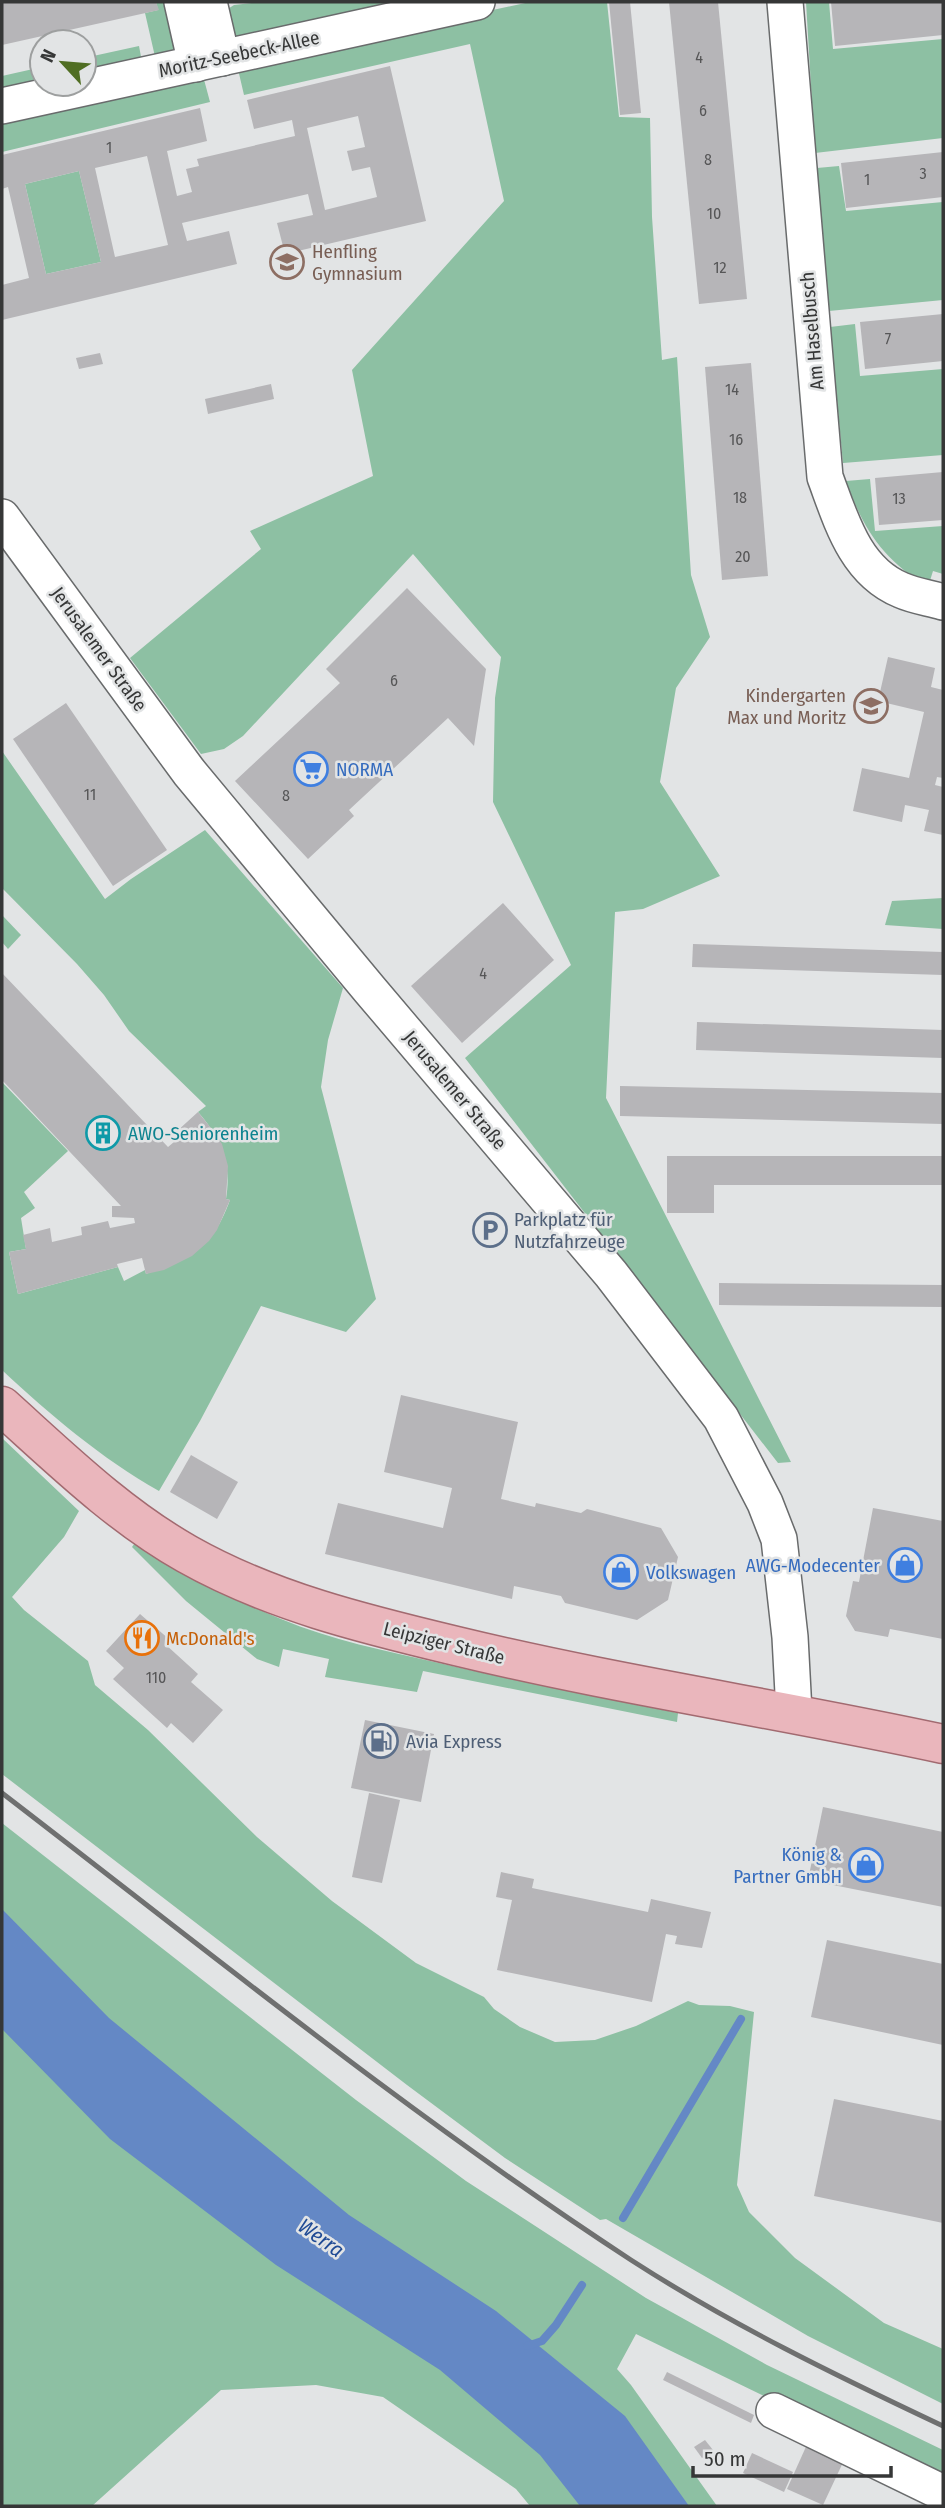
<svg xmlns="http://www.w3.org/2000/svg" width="945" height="2508" font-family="'Fira Sans Condensed',sans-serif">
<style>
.green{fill:#8dc0a3}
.water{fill:#6488c5}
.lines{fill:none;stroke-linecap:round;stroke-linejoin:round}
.stream{stroke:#6488c5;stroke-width:8}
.building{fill:#b6b5b8;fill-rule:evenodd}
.minor-casing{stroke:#696b6c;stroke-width:38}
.major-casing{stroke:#a26a70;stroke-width:41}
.minor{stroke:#fff;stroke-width:35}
.major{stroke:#eab6bc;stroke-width:38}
.rail{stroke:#6f7070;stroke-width:5}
.labels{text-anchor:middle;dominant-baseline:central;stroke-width:5;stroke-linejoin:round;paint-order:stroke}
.number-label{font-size:16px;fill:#565657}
.street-label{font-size:19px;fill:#363737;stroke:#e2e4e5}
.education-label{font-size:19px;fill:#785e54;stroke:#e2e4e5;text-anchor:start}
.shop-label{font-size:19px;fill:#366cbe;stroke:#e2e4e5;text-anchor:start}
.culture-label{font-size:19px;fill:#0d838f;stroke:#e2e4e5;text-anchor:start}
.service-label{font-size:19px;fill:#4e5e75;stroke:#e2e4e5;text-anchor:start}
.food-label{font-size:19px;fill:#c56008;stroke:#e2e4e5;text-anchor:start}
.water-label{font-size:21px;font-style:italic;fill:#204b95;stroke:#e2e4e5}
</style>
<rect width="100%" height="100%" fill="#e2e4e5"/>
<g class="green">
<polygon points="156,2 168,2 177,56 156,61 145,13 158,10"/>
<polygon points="260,2 414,2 230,42 223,12 234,5"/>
<polygon points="530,2 607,2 619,117 650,118 652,217 662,360 677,357 691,575 710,637 676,688 660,782 720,876 643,909 615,912 606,1098 791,1462 778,1463 465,1058 571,965 493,802 495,698 501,657 413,554 243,736 224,749 201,754 130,658 261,549 250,531 373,476 352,370 504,201 470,44 244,95 237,65"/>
<polygon points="806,2 829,2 833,49 943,39 943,138 815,153"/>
<polygon points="139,46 142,62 84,75 84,58"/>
<polygon points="42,67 42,84 2,93 2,76"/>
<polygon points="202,72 210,102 2,152 2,117"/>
<polygon points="839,166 846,211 943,202 943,300 829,311 817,168"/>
<polygon points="79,171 101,262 46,274 25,184"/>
<polygon points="855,324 860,376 943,369 943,455 843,463 830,327"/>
<path d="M870,479L875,531L943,526V574L933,571L928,587C883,559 864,531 846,481Z"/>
<path d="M2,751L105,899L131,879L205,830L343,988L328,1040L321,1087L376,1299L346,1332L261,1306L200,1421L159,1491C101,1458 50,1415 2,1370V1082L68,1151L24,1192L35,1208L21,1218L26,1249L9,1252L18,1294L118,1267L124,1281L145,1270L146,1274C193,1255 211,1251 230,1200L226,1199C232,1163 221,1138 198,1112L206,1106L129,1031L104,995L77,964L2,888Z"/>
<polygon points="943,898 943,929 885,925 892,901"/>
<polygon points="2,915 21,935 8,949 2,942"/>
<polygon points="2,1438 79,1511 64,1537 12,1597 24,1610 88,1661 95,1685 148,1730 257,1837 332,1901 416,1963 484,1997 494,2009 520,2027 555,2042 595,2040 636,2026 688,2001 699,2005 730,2006 754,2012 737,2185 749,2212 795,2258 884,2323 943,2349 943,2404 808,2336 606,2219 600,2220 505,2158 407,2085 2,1774"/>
<path d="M137,1540C184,1567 231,1598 281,1619C331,1640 386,1651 439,1663C518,1681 598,1697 678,1713L677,1722L423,1671L417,1692L325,1677L329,1659L283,1649L279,1667L257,1659L186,1601L132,1547Z"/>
<polygon points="2,1823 356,2100 466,2181 646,2298 767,2365 943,2450 943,2483 636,2334 617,2369 631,2385 717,2506 530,2506 516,2489 383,2397 316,2385 221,2390 92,2506 2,2506"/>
</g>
<polygon class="water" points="2,1909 109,2018 349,2215 496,2311 625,2416 689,2506 580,2506 540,2455 440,2370 276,2265 110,2139 2,2029"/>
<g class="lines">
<g class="stream">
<polyline points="623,2218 741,2019"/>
<polyline points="527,2346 542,2341 556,2325 582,2285"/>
</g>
</g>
<g class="building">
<polygon points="2,2 156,2 159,10 2,45"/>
<polygon points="609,2 630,2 641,113 620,115"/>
<polygon points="669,2 718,2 747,299 699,304"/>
<polygon points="831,2 943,2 943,35 835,46"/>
<path d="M390,66L426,221L285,254L277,223L313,215L308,194L247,208L182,223L187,241L229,231L237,264L2,320V285L29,278L8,187L2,189V155L200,108L207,141L167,151L177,196L192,192L186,169L199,166L197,159L295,136L292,120L254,129L247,100ZM358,116L365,147L347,151L352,171L370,167L377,197L325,210L307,128ZM147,156L168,245L115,257L95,168ZM79,171L101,262L46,274L25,184Z"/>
<polygon points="943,152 943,197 846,208 841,163"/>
<polygon points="943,314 943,361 865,369 860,322"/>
<polygon points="100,353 103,364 79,369 76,358"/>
<polygon points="751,363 768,576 722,580 705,367"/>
<polygon points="271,384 274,399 208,414 205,399"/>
<polygon points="943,472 943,520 879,525 875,478"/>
<polygon points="407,588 486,669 474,746 448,718 349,810 354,816 308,859 235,781 340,683 326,669"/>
<polygon points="888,657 935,668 931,687 943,690 943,778 937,777 935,785 943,787 943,835 924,831 929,810 905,805 902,822 853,811 862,768 909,778 924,712 878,701"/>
<polygon points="66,703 167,850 113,886 13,739"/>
<polygon points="503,903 554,960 462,1043 411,986"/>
<polygon points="693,944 943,952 943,975 692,967"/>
<polygon points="2,973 168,1147 180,1137 176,1132 198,1112 215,1133 222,1144 228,1166 226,1199 230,1200 217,1230 209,1241 192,1256 164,1270 146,1274 142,1258 117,1264 118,1267 18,1294 9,1252 26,1249 23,1235 50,1228 52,1242 82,1235 81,1227 108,1221 110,1228 135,1223 134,1218 112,1217 112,1206 121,1206 2,1080"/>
<polygon points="697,1022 943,1030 943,1058 696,1050"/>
<polygon points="620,1086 943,1093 943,1124 620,1116"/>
<polygon points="667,1156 943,1156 943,1185 714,1185 714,1213 667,1213"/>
<polygon points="719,1283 943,1285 943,1307 719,1305"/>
<polygon points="401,1395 518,1422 501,1499 535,1507 536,1503 581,1513 587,1509 661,1528 678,1557 668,1600 637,1620 565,1603 561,1596 514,1586 512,1599 325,1554 338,1503 443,1528 452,1488 384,1472"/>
<polygon points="191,1455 238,1482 217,1519 170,1492"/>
<polygon points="873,1508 943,1521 943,1639 890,1629 888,1637 855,1631 846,1616 853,1581 859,1582"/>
<polygon points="140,1614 170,1640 165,1644 198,1674 191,1682 223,1710 193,1743 171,1723 167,1728 113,1679 124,1668 106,1651"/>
<polygon points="365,1720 434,1734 421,1802 351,1788"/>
<polygon points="369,1793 400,1800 382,1883 352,1877"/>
<polygon points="823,1807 943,1832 943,1907 808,1880"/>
<polygon points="501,1872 534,1879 532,1888 648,1912 651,1899 711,1912 702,1948 675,1944 677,1936 666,1934 652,2002 497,1970 512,1900 496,1897"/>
<polygon points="827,1940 943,1964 943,2045 811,2017"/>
<polygon points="834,2099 943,2121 943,2223 814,2196"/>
<polygon points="667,2372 754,2415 751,2423 663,2380"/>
<polygon points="705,2440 713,2450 702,2458 694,2447"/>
<polygon points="809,2440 846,2456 823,2505 787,2489"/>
<polygon points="752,2453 793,2472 784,2492 743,2473"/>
</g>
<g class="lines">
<g class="minor-casing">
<g id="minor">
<polyline points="182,2 196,64"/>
<polyline points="209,2 222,58"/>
<path d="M785,2L825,477C841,520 855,571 901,590C914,596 930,598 943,602"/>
<polyline points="2,106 477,2"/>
<polyline points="2,517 189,772 370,990 611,1274 721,1418 765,1503 779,1539 790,1637 794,1712"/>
<polyline points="774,2411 943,2493"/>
</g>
</g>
<g class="major-casing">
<path id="major" d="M2,1406C61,1459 118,1515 187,1554C270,1601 364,1624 456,1646C617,1685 781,1709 943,1744"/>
</g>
<use href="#minor" class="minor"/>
<use href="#major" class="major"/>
<path class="rail" d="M2,1793C209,1952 412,2117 631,2260C730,2324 837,2376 943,2426"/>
</g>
<defs>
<g id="school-ring" transform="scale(1.75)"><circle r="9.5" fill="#e2e4e5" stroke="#8d6e63" stroke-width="1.5"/><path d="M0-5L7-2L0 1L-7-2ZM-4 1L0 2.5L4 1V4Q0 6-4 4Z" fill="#8d6e63"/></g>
<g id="supermarket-ring" transform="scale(1.75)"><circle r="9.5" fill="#e2e4e5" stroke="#3f7fe0" stroke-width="1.5"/><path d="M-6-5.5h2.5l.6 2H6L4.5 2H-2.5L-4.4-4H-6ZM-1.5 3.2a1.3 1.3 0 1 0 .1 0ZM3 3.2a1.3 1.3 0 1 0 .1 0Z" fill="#3f7fe0"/></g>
<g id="building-ring" transform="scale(1.75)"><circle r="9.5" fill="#e2e4e5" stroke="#0f9aa8" stroke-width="1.5"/><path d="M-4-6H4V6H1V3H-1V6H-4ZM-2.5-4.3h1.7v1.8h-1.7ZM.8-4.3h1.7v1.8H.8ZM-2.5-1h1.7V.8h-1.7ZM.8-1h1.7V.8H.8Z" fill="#0f9aa8"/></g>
<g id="parking-ring" transform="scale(1.75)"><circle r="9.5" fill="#e2e4e5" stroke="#5c6f8a" stroke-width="1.5"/><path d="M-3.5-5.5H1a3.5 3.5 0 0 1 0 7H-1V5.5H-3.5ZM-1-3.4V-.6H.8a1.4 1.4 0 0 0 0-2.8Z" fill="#5c6f8a"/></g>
<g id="shop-ring" transform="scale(1.75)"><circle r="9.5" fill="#e2e4e5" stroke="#3f7fe0" stroke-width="1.5"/><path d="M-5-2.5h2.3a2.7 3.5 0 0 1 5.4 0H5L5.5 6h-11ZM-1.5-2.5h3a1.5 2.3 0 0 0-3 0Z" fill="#3f7fe0"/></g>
<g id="restaurant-ring" transform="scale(1.75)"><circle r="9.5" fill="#e2e4e5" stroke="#e8710a" stroke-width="1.5"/><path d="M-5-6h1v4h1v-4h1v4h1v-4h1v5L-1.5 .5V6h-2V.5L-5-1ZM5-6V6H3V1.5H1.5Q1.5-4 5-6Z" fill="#e8710a"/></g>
<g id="fuel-ring" transform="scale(1.75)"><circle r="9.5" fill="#e2e4e5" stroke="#5c6f8a" stroke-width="1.5"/><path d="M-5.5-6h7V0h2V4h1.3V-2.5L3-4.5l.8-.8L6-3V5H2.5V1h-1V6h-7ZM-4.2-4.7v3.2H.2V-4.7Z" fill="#5c6f8a"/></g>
</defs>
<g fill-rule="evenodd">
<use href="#school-ring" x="287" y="262"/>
<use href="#school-ring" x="871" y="706"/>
<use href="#supermarket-ring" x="311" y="769"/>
<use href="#building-ring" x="103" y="1133"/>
<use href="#parking-ring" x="490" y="1230"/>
<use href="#shop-ring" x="905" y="1565"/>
<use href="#shop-ring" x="621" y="1572"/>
<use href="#restaurant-ring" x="142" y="1638"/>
<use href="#fuel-ring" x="381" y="1741"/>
<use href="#shop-ring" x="866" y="1865"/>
</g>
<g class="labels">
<g class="number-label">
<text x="699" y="57">4</text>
<text x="703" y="110">6</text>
<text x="109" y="147">1</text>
<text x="708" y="159">8</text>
<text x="923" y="173">3</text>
<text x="867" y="179">1</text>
<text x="714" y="213">10</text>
<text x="720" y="267">12</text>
<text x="888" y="338">7</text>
<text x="732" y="389">14</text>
<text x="736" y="439">16</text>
<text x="740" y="497">18</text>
<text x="899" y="498">13</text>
<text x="743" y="556">20</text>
<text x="394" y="680">6</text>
<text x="90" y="794">11</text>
<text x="286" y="795">8</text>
<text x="483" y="973">4</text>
<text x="156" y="1677">110</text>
</g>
<g class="street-label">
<text transform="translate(239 54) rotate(-12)">Moritz-Seebeck-Allee</text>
<text transform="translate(812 331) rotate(-95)">Am Haselbusch</text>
<text transform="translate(99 649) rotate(54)">Jerusalemer Straße</text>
<text transform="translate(455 1090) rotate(50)">Jerusalemer Straße</text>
<text transform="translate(444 1643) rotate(14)">Leipziger Straße</text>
</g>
<g class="education-label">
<text x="312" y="251">Henfling<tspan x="312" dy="22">Gymnasium</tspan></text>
<text x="846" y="695" text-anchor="end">Kindergarten<tspan x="846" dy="22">Max und Moritz</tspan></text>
</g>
<g class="shop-label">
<text x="336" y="769">NORMA</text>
<text x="880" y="1565" text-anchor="end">AWG-Modecenter</text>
<text x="646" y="1572">Volkswagen</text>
<text x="842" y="1854" text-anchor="end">König &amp;<tspan x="842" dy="22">Partner GmbH</tspan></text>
</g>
<g class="culture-label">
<text x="128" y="1133">AWO-Seniorenheim</text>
</g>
<g class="service-label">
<text x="514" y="1219">Parkplatz für<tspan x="514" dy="22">Nutzfahrzeuge</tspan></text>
<text x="406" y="1741">Avia Express</text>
</g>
<g class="food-label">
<text x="166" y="1638">McDonald's</text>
</g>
<g class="water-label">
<text transform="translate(321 2238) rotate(35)">Werra</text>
</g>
</g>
<rect width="945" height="2508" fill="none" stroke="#363737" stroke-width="7"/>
<g transform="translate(63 63) rotate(296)"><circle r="33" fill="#e2e4e5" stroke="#9d9f9f" stroke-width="2"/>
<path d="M0-5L12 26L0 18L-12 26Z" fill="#506e23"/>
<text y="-10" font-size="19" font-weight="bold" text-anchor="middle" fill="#363737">N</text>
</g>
<path d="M693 2466v10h198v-10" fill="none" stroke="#363737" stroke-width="3.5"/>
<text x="704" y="2466" font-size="21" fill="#363737" stroke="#e2e4e5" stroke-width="5" paint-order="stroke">50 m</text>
</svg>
